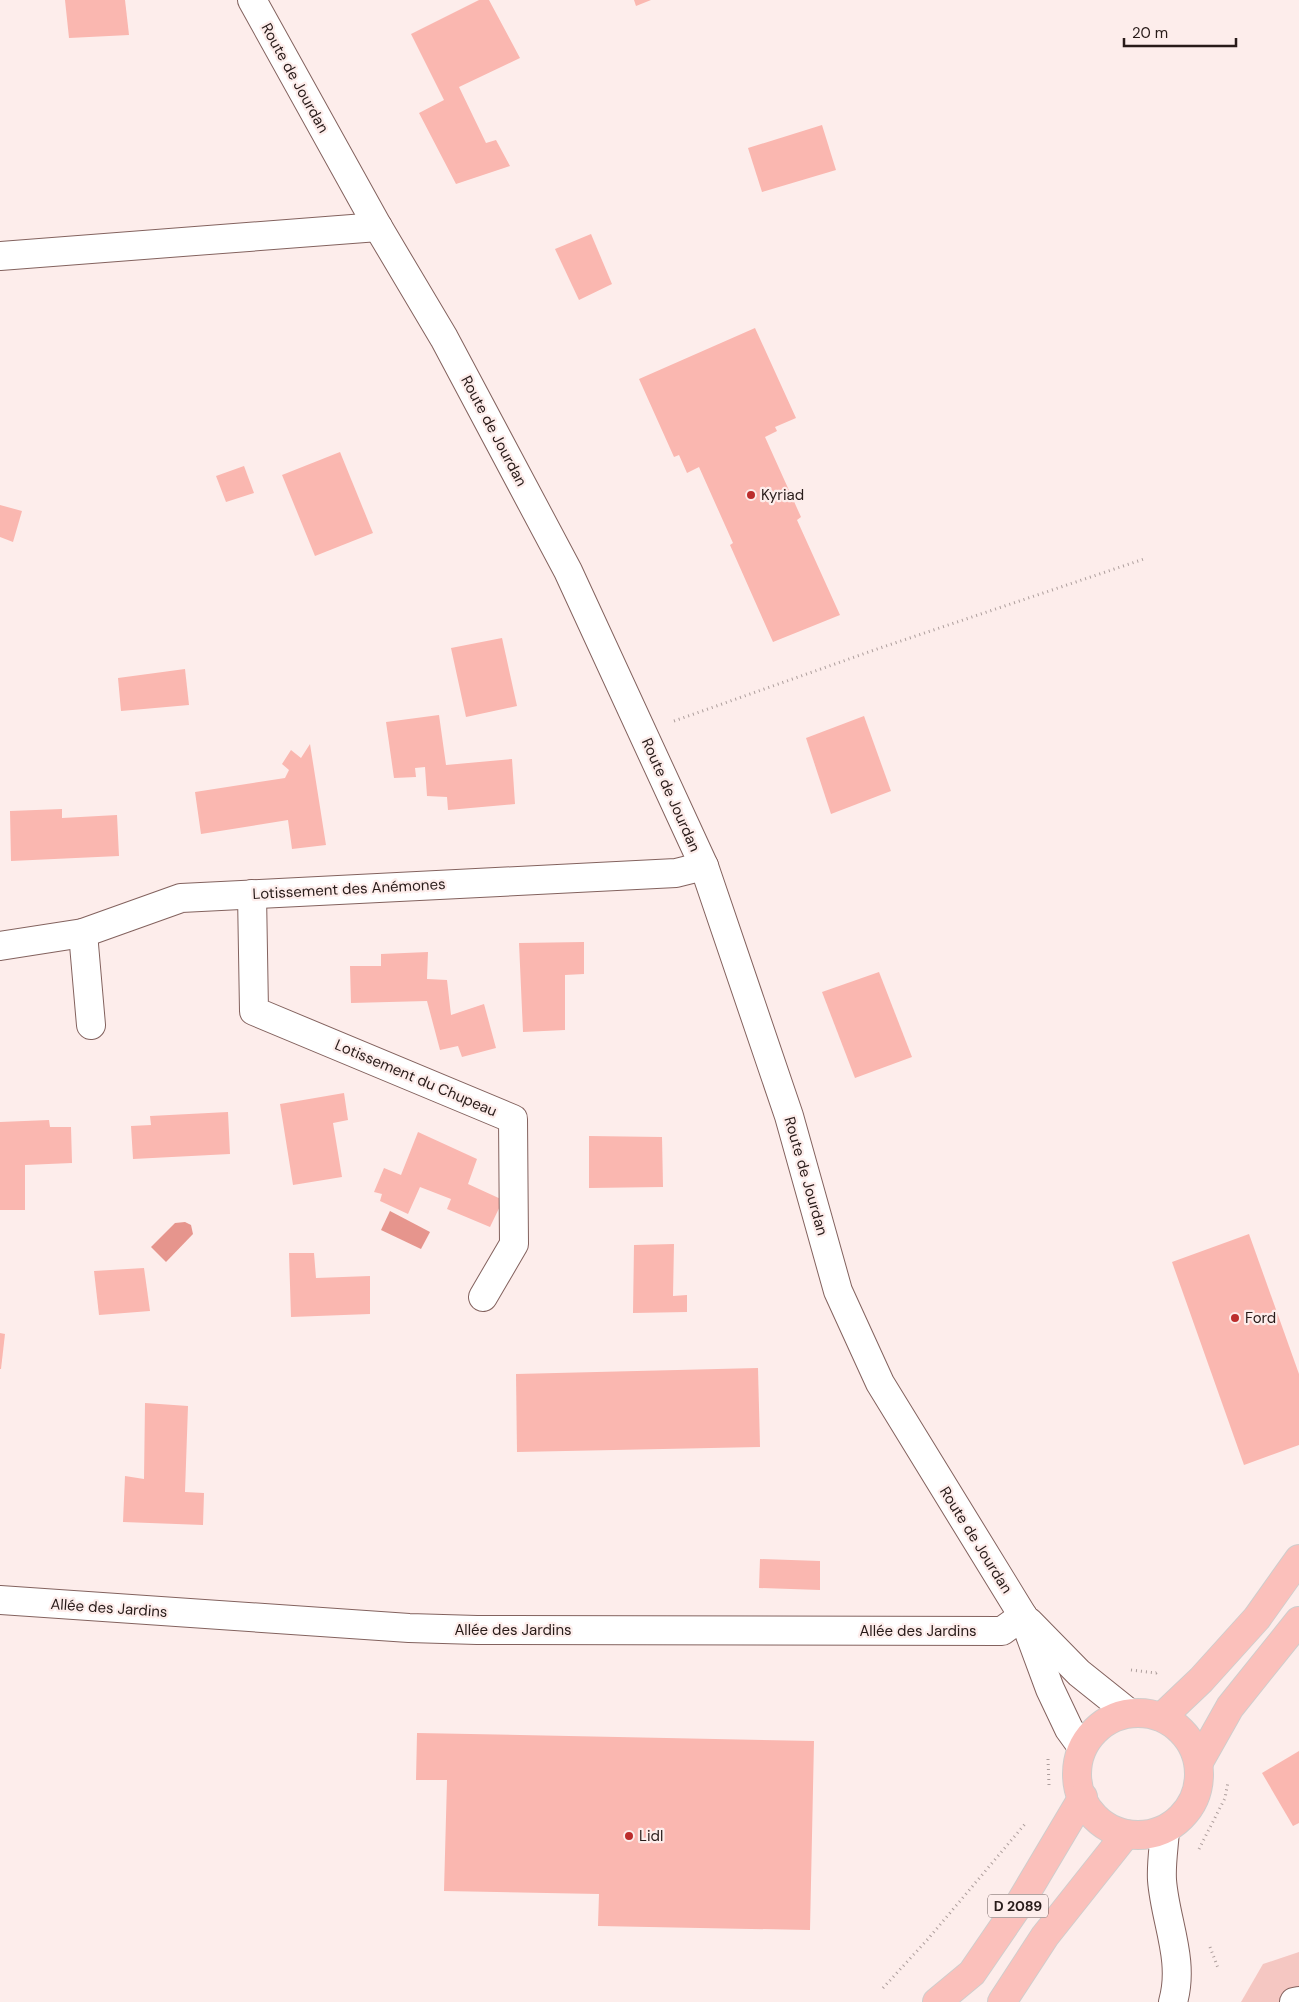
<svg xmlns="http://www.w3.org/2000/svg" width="1299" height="2002" font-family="'DM Sans',sans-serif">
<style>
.green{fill:#f5c7c2}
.water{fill:#e6958d}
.building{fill:#fab7b0}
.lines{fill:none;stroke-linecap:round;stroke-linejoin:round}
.minor-casing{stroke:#83625e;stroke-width:30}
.major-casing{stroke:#d0cdcc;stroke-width:30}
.path{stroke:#ad9e9c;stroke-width:3;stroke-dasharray:1 4;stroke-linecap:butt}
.minor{stroke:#fff;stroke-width:28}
.major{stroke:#fbc0bb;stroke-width:28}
.poi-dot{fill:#bc2d2c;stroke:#fdedeb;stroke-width:2}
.labels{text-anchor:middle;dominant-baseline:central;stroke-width:4.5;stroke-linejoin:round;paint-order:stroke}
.shield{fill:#fdedeb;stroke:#685a58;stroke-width:1}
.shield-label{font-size:14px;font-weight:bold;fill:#281b19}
.street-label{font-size:15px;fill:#281b19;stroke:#fdedeb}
.poi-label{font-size:15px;fill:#281b19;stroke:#fdedeb;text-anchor:start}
</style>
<rect width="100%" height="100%" fill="#fdedeb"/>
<polygon class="green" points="1299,1952 1299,2002 1241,2002 1263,1964"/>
<g class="water">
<polygon points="390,1211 430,1232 421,1249 381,1230"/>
<polygon points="185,1222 191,1225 193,1234 166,1262 151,1247 175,1223"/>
</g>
<g class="building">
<polygon points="65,0 125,0 129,35 69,38"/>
<polygon points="479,0 489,0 520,58 459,87 486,143 496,140 510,166 456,184 419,113 444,100 411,34"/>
<polygon points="634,0 651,0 636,6"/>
<polygon points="822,125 836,170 762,192 748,148"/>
<polygon points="591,234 612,284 579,300 555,249"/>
<polygon points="755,328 796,418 775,427 777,431 765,437 801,517 797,520 840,615 773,642 730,545 733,543 699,467 687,473 679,455 674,457 639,379"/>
<polygon points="340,452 373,533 315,556 282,475"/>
<polygon points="244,466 254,493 226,502 216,476"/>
<polygon points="0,505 22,511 13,542 0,537"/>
<polygon points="502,638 517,706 466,717 451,648"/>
<polygon points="185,669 189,705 121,711 118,678"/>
<polygon points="439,715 446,765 512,759 515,804 448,810 447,797 427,796 425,767 415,768 416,777 394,778 386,722"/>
<polygon points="864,716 891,791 831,814 806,738"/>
<polygon points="310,744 326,845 292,849 288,820 201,834 195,792 285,778 289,770 282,764 291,750 301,758"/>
<polygon points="62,809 62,818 117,815 119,856 11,861 10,811"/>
<polygon points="584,942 584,974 565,975 565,1030 523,1032 519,943"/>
<polygon points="428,952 427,979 447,980 451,1015 484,1004 496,1048 462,1057 458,1046 440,1050 427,1001 351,1003 350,966 381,966 381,954"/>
<polygon points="879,972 912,1057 855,1078 822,992"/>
<polygon points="344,1093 348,1120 333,1123 342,1177 293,1185 280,1104"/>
<polygon points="228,1112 230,1154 133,1159 131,1126 151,1125 150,1116"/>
<polygon points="49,1120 50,1127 71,1127 72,1163 25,1165 25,1210 0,1210 0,1122"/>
<polygon points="418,1132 477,1159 468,1184 503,1200 490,1227 447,1209 451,1199 420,1187 408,1214 380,1201 382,1194 374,1192 384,1168 401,1175"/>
<polygon points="589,1136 662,1137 663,1187 589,1188"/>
<polygon points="1249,1234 1299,1374 1299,1445 1244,1465 1172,1262"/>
<polygon points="674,1244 673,1296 687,1295 687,1312 633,1313 634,1245"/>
<polygon points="289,1253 314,1253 316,1278 370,1276 370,1314 291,1317"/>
<polygon points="144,1268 150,1311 99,1315 94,1271"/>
<polygon points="0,1333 5,1334 1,1369 0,1369"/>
<polygon points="758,1368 760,1447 517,1452 516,1374"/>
<polygon points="145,1403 188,1406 185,1492 204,1493 203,1525 123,1522 125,1476 144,1479"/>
<polygon points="760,1559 820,1561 820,1590 759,1588"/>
<polygon points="417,1733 814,1741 810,1930 598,1926 599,1894 444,1891 447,1780 416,1780"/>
<polygon points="1299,1751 1299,1823 1293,1826 1262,1773"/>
</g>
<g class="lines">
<g class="minor-casing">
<g id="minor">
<polyline points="252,0 378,227 444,338 568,571 704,866 789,1116 838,1291 880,1383 1023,1616 1050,1689 1069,1729 1082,1747"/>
<polyline points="0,256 378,227"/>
<polyline points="252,894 254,1011 513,1119 514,1244 483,1297"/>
<polyline points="83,933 91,1025"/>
<polyline points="0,946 83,933 181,898 676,873 704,866"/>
<polyline points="0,1600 409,1628 477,1630 1002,1631 1023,1616"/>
<polyline points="1029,1622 1079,1673 1129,1713"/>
<path d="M1165,1830C1164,1846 1161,1864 1162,1880C1165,1921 1185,1960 1173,2002"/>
<polyline points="1294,2002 1299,2001"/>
</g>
</g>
<g class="major-casing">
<g id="major">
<circle cx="1138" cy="1774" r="61"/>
<polyline points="1162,1717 1201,1680 1257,1618 1299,1559"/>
<polyline points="1199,1762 1230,1707 1299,1621"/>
<polyline points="937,2002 972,1973 1020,1903 1083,1797"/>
<polyline points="1002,2002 1045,1936 1126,1834"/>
</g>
</g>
<g class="path">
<polyline points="674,721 880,648 1144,559"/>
<polyline points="1131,1670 1156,1673 1159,1671"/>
<polyline points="1048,1759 1049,1785"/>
<polyline points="1199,1849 1225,1798 1228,1782"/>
<polyline points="1210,1947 1218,1968"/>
<polyline points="883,1988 928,1939 1025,1824"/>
</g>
<use href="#minor" class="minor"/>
<use href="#major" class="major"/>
</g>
<g class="poi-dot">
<circle cx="751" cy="495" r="5"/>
<circle cx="1235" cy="1318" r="5"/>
<circle cx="629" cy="1836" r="5"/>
</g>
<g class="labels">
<rect class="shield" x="988" y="1894.5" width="60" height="23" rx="4"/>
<g class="shield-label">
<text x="1018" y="1906">D 2089</text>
</g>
<g class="street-label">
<text transform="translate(295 78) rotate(61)">Route de Jourdan</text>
<text transform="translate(494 431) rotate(62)">Route de Jourdan</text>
<text transform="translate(671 795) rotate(66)">Route de Jourdan</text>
<text transform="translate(349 889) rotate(-3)">Lotissement des Anémones</text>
<text transform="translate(416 1078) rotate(23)">Lotissement du Chupeau</text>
<text transform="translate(806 1176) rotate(74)">Route de Jourdan</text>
<text transform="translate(976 1540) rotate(58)">Route de Jourdan</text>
<text transform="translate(109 1608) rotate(4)">Allée des Jardins</text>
<text x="513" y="1630">Allée des Jardins</text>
<text x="918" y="1631">Allée des Jardins</text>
</g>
<g class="poi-label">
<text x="761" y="495">Kyriad</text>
<text x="1245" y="1318">Ford</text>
<text x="639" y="1836">Lidl</text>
</g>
</g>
<path d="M1124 38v8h112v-8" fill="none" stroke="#281b19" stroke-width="2.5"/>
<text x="1132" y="38" font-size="15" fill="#281b19" stroke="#fdedeb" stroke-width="4" paint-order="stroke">20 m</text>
</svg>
